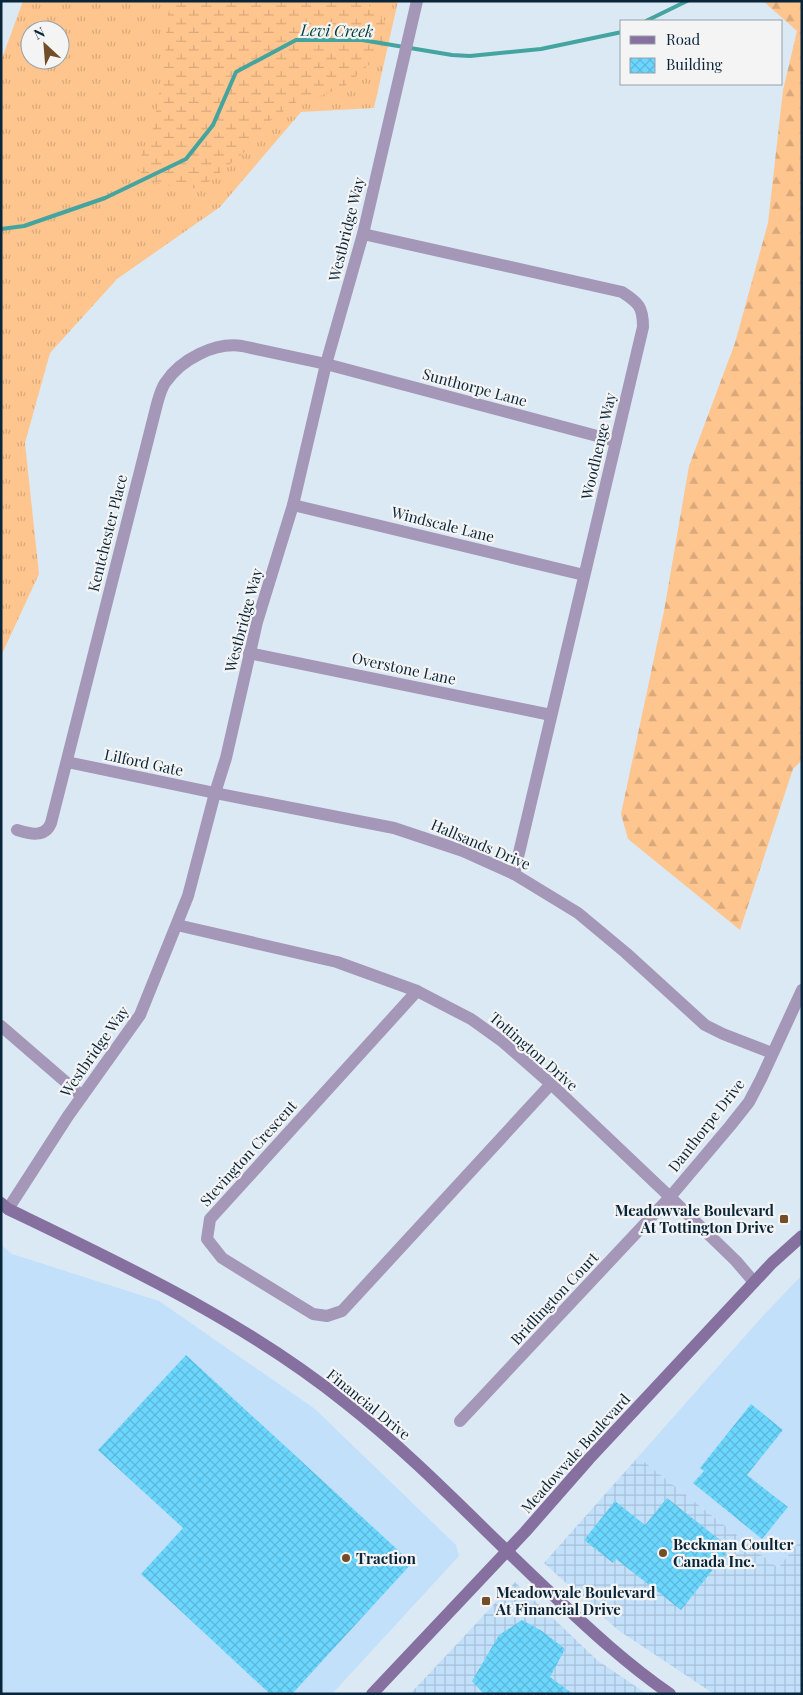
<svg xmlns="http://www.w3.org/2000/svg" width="803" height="1695" font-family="'Playfair Display',serif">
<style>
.built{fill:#c3e0fa}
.industrial{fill:url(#industrial-grid)}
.grass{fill:url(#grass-tufts);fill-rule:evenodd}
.forest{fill:url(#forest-firs)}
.wetland{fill:url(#wetland-marsh)}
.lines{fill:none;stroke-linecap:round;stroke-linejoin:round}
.stream{stroke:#44a4a0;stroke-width:4}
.building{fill:url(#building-cross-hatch)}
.street{stroke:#a597b8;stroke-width:12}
.secondary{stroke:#8670a0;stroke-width:12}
.poi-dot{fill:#724d28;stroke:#f4f4f4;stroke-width:2}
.labels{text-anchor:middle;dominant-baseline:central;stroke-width:4.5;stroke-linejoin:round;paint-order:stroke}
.street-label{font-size:15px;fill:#08253a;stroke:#f4f4f4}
.poi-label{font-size:15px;font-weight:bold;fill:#08253a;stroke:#f4f4f4;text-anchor:start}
.water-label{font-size:16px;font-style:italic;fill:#023f39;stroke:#f4f4f4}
</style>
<defs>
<pattern id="industrial-grid" width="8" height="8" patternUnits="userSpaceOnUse" patternTransform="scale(1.25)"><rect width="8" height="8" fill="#c3e0fa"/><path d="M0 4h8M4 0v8" fill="none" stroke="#a6c0d7"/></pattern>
<pattern id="grass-tufts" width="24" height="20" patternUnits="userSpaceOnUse" patternTransform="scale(1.25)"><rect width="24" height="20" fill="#ffc58e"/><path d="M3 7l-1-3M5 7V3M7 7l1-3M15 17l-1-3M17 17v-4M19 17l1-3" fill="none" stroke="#d9a97b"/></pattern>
<pattern id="forest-firs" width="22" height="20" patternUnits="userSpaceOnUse" patternTransform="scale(1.25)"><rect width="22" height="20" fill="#ffc58e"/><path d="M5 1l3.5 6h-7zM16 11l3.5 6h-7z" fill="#d9a97b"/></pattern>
<pattern id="wetland-marsh" width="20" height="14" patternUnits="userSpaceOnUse" patternTransform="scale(1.25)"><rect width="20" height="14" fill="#ffc58e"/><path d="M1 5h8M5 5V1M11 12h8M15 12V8" fill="none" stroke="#d9a97b"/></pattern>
<pattern id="building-cross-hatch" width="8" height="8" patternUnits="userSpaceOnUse" patternTransform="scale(1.25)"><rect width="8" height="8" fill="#6cd7fe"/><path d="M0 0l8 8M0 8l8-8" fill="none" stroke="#5cb8da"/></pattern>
</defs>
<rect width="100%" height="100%" fill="#dbe9f4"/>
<g class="built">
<polygon points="1,1245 12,1254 159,1301 315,1409 456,1545 459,1556 332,1694 1,1694"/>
<polygon points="802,1275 802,1538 778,1568 638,1457 761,1318"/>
</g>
<g class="industrial">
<polygon points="638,1457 778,1568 802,1538 802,1694 714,1694 618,1630 544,1563"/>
<polygon points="515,1582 597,1660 647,1694 410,1694"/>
</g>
<path class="grass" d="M23,1H398L374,108L301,112L220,207L117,279L50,353L25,443L39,574L1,656V61ZM30,30H60V60H30Z"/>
<polygon class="forest" points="763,1 802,1 802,760 793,769 740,930 628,839 621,814 664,611 689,466 735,343 768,223 783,90 797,31"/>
<polygon class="wetland" points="172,1 364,1 384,20 388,31 373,61 344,87 320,96 302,98 270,121 248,149 204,186 185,190 148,180 136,167 154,126 166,46 166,21"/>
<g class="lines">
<g class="stream">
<polyline points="646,21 687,1"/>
<polyline points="1,229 24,226 105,198 186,159 213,125 236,72 296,40 362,40 452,55 470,56 541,49 622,32"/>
</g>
</g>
<g class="building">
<polygon points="186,1355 412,1563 292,1694 270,1694 141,1574 183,1528 98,1450"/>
<polygon points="751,1404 783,1430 747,1475 788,1507 762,1539 693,1483 704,1471 700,1468"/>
<polygon points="667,1498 730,1548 681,1610 616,1559 613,1563 584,1540 615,1501 645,1525"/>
<polygon points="522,1620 542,1631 565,1649 550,1677 573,1694 484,1694 472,1681 499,1635"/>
</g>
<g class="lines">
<g class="street">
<path d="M363,234L622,292C639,303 643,307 643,327L514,874"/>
<polyline points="293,505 584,575"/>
<polyline points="249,653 551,715"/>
<polyline points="67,762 215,793 394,828 463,851 514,874 578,913 626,953 705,1025 723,1034 772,1053"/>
<path d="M17,830C30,834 45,838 51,823L157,404C159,397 161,389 165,383C181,359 215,342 242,346L326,364L616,441"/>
<polyline points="177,925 337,962 417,991 471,1019 503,1042 551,1084 670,1197 736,1261 754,1282"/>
<polyline points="417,991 210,1219 207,1239 222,1258 313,1314 327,1316 342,1311 551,1084"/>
<polyline points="1,1026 82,1096"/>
<polyline points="8,1209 68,1116 140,1015 188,896 215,793 226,758 257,622 293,505 326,364 363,234 417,1"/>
<polyline points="460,1421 670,1197 730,1126 749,1102 761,1079 802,990"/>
</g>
<g class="secondary">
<path d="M1,1203L8,1209C124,1265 244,1321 346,1403C420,1461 484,1531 553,1595C590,1630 628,1665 670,1694"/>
<polyline points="372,1694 525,1532 589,1459 772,1263 802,1236"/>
</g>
</g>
<g class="poi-dot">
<rect x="779" y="1214" width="10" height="10" rx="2.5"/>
<circle cx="663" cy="1553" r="5"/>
<circle cx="346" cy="1558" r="5"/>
<rect x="481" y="1596" width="10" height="10" rx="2.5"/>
</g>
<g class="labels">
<g class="street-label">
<text transform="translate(346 229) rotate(-76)">Westbridge Way</text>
<text transform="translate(475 387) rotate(15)">Sunthorpe Lane</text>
<text transform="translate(598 446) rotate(-77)">Woodhenge Way</text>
<text transform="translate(443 524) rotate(14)">Windscale Lane</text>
<text transform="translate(107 533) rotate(-76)">Kentchester Place</text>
<text transform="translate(243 620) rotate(-75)">Westbridge Way</text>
<text transform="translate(404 668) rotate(12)">Overstone Lane</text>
<text transform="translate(144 762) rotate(12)">Lilford Gate</text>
<text transform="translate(481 844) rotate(23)">Hallsands Drive</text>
<text transform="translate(94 1051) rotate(-55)">Westbridge Way</text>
<text transform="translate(534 1051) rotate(41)">Tottington Drive</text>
<text transform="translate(706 1125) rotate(-52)">Danthorpe Drive</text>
<text transform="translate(248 1153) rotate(-48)">Stevington Crescent</text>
<text transform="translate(554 1298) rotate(-47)">Bridlington Court</text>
<text transform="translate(369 1404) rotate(39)">Financial Drive</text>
<text transform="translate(575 1453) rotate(-48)">Meadowvale Boulevard</text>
</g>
<g class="poi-label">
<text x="774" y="1210" text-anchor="end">Meadowvale Boulevard<tspan x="774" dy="17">At Tottington Drive</tspan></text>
<text x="673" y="1544">Beckman Coulter<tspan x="673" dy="17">Canada Inc.</tspan></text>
<text x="356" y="1558">Traction</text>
<text x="496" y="1592">Meadowvale Boulevard<tspan x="496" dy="17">At Financial Drive</tspan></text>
</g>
<g class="water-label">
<text transform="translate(337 30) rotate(1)">Levi Creek</text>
</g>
</g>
<rect width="803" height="1695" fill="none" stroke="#08253a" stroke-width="5"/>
<rect x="620" y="20" width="162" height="65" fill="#f4f4f4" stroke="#96a1aa"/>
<rect x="630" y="36" width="25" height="8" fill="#8670a0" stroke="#96a1aa"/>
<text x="666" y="45" font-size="15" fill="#08253a">Road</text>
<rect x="630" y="58" width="25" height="15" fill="url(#building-cross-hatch)" stroke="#96a1aa"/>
<text x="666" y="70" font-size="15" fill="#08253a">Building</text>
<g transform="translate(45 45) rotate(334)"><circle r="24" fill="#f4f4f4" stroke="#96a1aa"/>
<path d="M0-4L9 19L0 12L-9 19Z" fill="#724d28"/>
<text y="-8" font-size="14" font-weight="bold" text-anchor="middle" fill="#08253a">N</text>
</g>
</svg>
